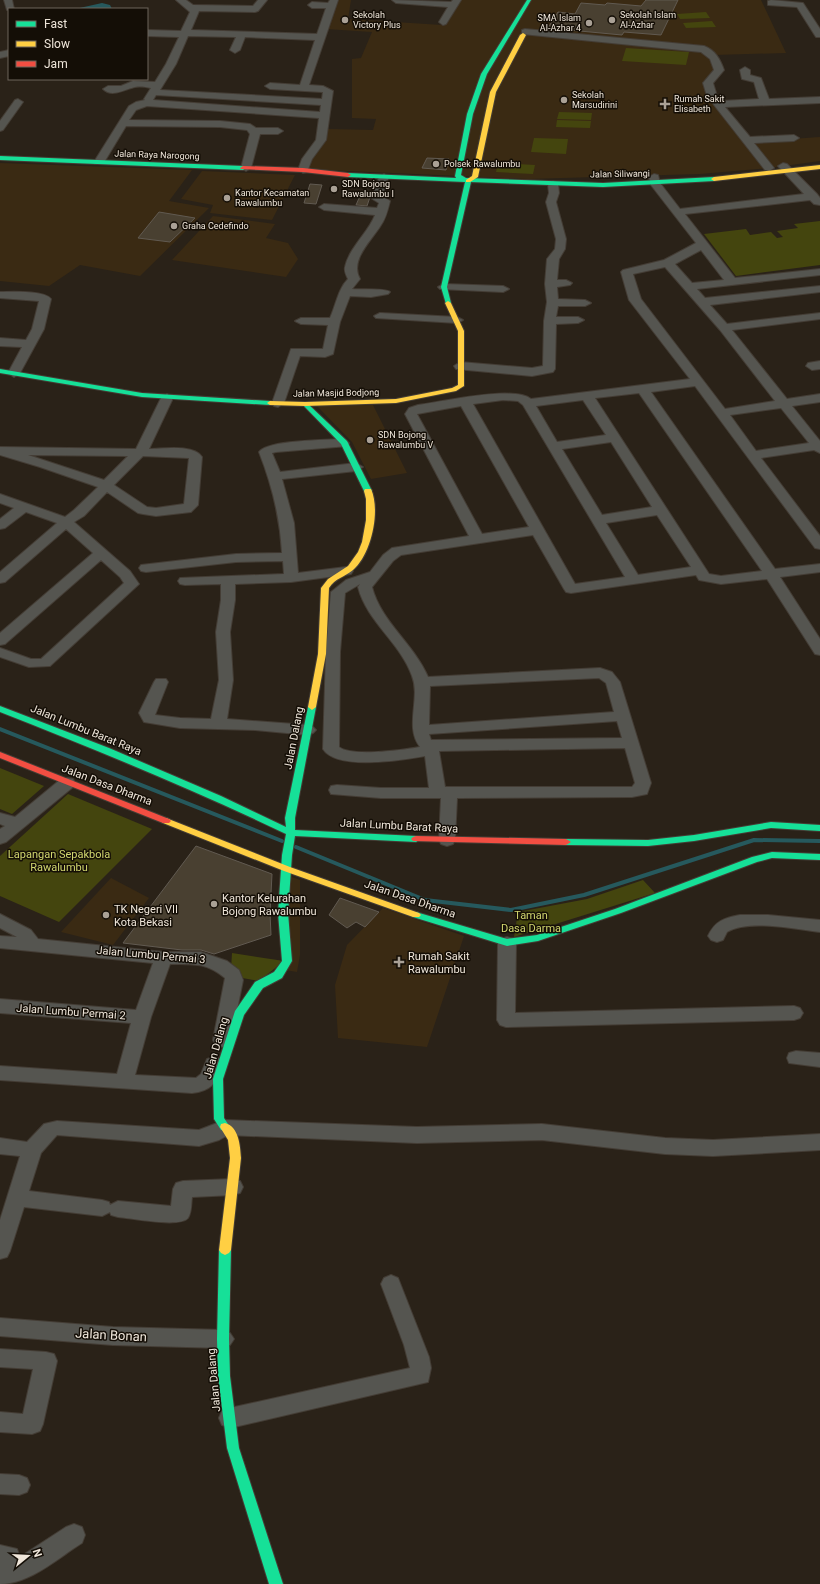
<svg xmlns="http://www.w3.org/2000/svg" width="820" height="1584" font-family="Roboto,sans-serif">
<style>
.built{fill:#3a2a13}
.green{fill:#44450e}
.water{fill:#26595d}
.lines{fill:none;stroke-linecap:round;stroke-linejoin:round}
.stream{stroke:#26595d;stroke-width:4}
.building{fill:#494031;stroke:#615a51}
.street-casing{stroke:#443d35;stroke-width:2}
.fast-casing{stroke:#443d35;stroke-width:2}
.slow-casing{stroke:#443d35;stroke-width:2}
.jam-casing{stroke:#443d35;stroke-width:2}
.street{fill:#555550;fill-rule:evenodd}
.fast{fill:#16e098;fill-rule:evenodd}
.slow{fill:#ffcf43;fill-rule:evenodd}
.jam{fill:#f24e42;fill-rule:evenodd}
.poi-dot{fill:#aaa196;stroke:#140e06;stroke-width:1.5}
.labels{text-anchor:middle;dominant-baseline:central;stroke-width:3;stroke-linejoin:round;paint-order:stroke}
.far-poi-label{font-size:9px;fill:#efe6da;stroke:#140e06;text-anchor:start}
.far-street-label{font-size:9px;fill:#efe6da;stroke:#140e06}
.street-label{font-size:11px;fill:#efe6da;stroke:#140e06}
.park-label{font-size:11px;fill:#d2d76f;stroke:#140e06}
.poi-label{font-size:11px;fill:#efe6da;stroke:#140e06;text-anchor:start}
.near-street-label{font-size:13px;fill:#efe6da;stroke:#140e06}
</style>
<rect width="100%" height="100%" fill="#2a2218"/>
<g class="built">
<polygon points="334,0 351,0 348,19 442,25 459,0 761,0 786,53 714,55 721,72 708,79 718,103 746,142 820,137 820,161 769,168 700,174 528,179 302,169 318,151 328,129 373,130 376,119 352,118 352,59 361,58 372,32 326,29"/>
<polygon points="0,163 192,170 169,201 209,208 140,276 80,265 49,286 0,281"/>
<polygon points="202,171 295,175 272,220 210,213 213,205 181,199"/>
<polygon points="213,216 275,224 266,238 288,243 298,259 286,277 172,260"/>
<polygon points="373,405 407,473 371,479 352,442 317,406"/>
<polygon points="289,876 300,880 300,955 297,972 285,970"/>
<polygon points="111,878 149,898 113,945 61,932"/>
<polygon points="383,908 464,936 427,1047 338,1038 335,985 347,945"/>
</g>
<g class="green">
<polygon points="706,12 710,18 680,19 677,14"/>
<polygon points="712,21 716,27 686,28 683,23"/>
<polygon points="626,48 689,52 686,65 622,61"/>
<polygon points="559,112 592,113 591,120 557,119"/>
<polygon points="557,120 591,121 590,128 556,127"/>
<polygon points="534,138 568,139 566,154 531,152"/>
<polygon points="498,163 535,165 533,174 496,172"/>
<polygon points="820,221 820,265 736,276 704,234 746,229 750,235 771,232 777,238 783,237 777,231 798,228 794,224"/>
<polygon points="0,768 44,786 12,814 0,809"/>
<polygon points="68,794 152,829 59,922 0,896 0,856"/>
<polygon points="643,880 655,893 514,937 518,912 587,899"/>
<polygon points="232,953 284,961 259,981 237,977 231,969"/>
</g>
<polygon class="water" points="102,3 110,5 112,9 75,9"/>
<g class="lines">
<g class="stream">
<polyline points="0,729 282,841"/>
<polyline points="296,847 425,900 511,910 584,895 754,840 820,841"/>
</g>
</g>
<g class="building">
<polygon points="646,0 678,0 661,35 624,32 622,35 548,28 558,12 575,14 581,3 605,5 607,3 641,6"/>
<polygon points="427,158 449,159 446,170 422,168"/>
<polygon points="310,184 322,185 316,204 304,203"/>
<polygon points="360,196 370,197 367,206 356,205"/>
<polygon points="159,212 195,218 170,242 138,238"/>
<polygon points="196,846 272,874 270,913 271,935 214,954 201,950 182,950 123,943"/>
<polygon points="340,898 379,912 365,927 356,922 347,928 329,915"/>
</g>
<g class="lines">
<g class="street-casing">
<g id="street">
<polygon points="4,0 12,0 14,9 7,10"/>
<path d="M176,0H186L193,5L253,6L258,0H267L258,11L255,12L199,11L191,30L317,34L326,8H312L308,5L312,2L328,3L330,0H338L309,85L323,86L333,91L326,140L312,159L307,172L303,173L298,170L302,159L316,140L319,118L147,106L136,110L129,120L220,121L250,124L256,128H278L283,131L278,134H260L251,168L246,171L241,168L250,134L247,130L220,127L126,126L103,164H95L94,162L129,106L136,102L145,100L144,99L151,88C146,87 140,86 135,87C125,89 112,98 103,89L108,86H121L133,81L155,82L166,64L179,37L147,36V30L181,31L190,12ZM188,36L236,37L230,50L235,53L240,50L245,37L315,40L300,85L270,83L265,86L270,89L322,92H323L322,99L160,90L176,64ZM156,95L321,105L320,112L153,100Z"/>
<polygon points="392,0 451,2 453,0 461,0 446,24 443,25 439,22 448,7 396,3"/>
<polygon points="771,0 803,3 820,29 820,37 816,37 797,7 768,5 768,1"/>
<path d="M525,29L704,46C715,50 720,59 724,70L713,83L717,96L721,101L759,99L754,82L742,79L740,70L745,67L750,70V75L761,78L769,99L820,97V103L725,107L750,137L794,135L799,138L794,141L754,143L774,168L769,171L765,170L707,96L703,83L714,70L710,59L701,52L522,34V30Z"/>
<polygon points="9,50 9,56 0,58 0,52"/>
<polygon points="18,99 23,102 3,130 0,131 0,121 15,100"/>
<path d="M783,163L787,164L817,194L820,198V205L814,204L810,200L685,214L735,278L820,269V275L697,289L705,298L820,286V292L710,305L727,324L820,313V319L732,330L787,399L820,394V402L792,406L820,441V453L814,450L761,458L820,536V549L815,548L695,386L651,392L775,569L820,564V572L780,577L820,639V655L815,654L767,579L721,584L699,580L696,575L571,593L566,592L564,589L533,535L401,555L393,561L372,587C381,622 414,644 428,677L600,668L612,672L620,682L651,783L647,794L632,797L457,798L455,840L453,844L447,846L441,844L439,840L441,798H381L331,794L329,790L331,786L337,785L381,788H429L425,756C402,760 337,771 323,749L326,652L331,592L346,580L370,572L383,555L392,548L469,536L405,414L409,408L418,405C442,402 513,385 531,399L690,379L629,300L621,272L623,270L664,260L696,243L651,185L649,177L654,174L658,175L660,183L680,209L804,194L778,166ZM701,250L724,280L692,283L675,264ZM665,267L720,330L775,401L725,409L641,299L633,274ZM639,393L762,571L721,576L709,574L595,398ZM503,400L518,401L523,405L625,577L575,584L473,404ZM583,400L606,435L557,442L536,406ZM461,406L529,527L482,534L417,414ZM781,408L809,443L756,451L730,415ZM611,442L652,507L602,515L562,449ZM657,515L691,567L638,575L606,523ZM360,584L358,587C367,622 400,642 412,676C421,698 404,727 420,747C404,750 351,757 339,747L340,652L345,593ZM599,678L606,683L614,712L429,725L430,686ZM617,721L622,738L431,740L429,734ZM625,748L635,783L632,787H445L439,751Z"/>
<path d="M384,174L389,177L382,196L390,201C388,209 386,218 381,225C372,240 349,260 360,279L352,289C360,290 386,288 390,292L388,294L371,297L350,296L340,322L333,354L325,357L300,356L284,403L278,407L274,406L272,403L291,349H323L328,325L301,324L295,321L301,318H330C336,305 338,289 348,279C346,275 344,271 345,267C349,248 368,233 375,215L324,210L319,207L324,204L377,208L379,203L371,198L379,177Z"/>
<polygon points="553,181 558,184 559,193 556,202 566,239 565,249 559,259 557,280 566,280 572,283 570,285 557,287 558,299 585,300 591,303 585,306 558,306 556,317 578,317 584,320 578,323 556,324 555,369 553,372 532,376 456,369 454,366 460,362 532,368 543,366 544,321 547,302 545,284 547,259 555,249 556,239 546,202 549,193 548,184"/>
<polygon points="444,284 503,286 509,289 503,292 440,289 438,287"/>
<path d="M0,292C11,292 44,290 51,299L44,329L20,373L14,377L8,373L22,347L0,346V338L26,340L32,329L39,301L0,298Z"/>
<polygon points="380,313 457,317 463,320 457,323 376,318 374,316"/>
<polygon points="820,361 820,369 812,370 806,366 808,363"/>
<path d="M167,394L173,398L149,449C163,449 194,444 202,457L198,505L191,512L156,516L143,514L138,513L107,492L84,516L74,522L130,571L139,584L50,666L29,667L0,657V648L31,659H41L124,583L120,577L101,560L5,644L0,645V633L93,553L66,529L5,582L0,583V572L57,523L26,512L5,528L0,529V519L14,508L0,503V494L65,517L74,510L98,487L40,467L0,455V447L136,449L161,398ZM28,455L128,456L104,480ZM143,456L189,458L184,504L156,508L147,507L114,485Z"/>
<path d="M343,439L349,443L348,446L276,452L272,453L280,472L356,463L363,467L356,471L282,479L294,523L298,573L346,567L351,568L353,571L351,574L291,582L235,584V600L230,632L233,680L227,719L308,725L313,727L316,730L313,733L308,735L255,730L180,728L144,722L139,713L154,682L156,679H166L168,682L155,715L180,718L211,719L219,680L216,632L221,600V584L185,585L180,584L178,581L180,578L284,574L283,561L236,562L146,572L141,571L139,568L141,565L236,554L282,553C280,517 272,485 259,452C267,440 327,440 343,439Z"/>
<polygon points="67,778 73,779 75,783 73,787 6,842 0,844 0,829 5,826 0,824 0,813 15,817 61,779"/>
<path d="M0,914L31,930L38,939L164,952H201L227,961L239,970L243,980L231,1040L228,1045L222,1047L216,1045L213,1040L225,978C206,962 193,964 170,964L151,1017L135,1075L196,1078L201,1074L207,1059L214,1057L221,1059L223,1064C218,1082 211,1091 192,1093L0,1080V1066L117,1074L131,1023L0,1013V999L136,1010L153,963L0,948V936L17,937L0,928Z"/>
<path d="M740,915H768L820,920V932C795,929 749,919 727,932L723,940L717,942L711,940L708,936C715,921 724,918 740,915Z"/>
<polygon points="507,937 513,939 516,943 515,1013 794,1006 800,1008 803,1013 800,1018 794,1020 506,1027 500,1025 497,1020 498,943 501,939"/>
<polygon points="796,1051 820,1053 820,1067 789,1063 787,1058 789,1053"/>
<path d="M225,1120L417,1127L542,1124L665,1138L713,1140L820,1134V1150L713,1156L665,1154L542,1140L417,1143L228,1135L219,1140L199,1146L57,1135L41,1153L29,1191L102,1200L109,1202L110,1205L118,1201L171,1206L173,1189L176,1183L183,1181L233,1179L240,1181L243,1187L240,1193L233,1195L192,1197C191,1203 192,1212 188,1218C180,1228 131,1218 118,1217L111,1215L110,1212L102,1216L24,1207L10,1251L7,1257L0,1259V1220L20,1156L0,1154V1138L27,1142L44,1124L57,1121L199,1130Z"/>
<polygon points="391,1275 398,1278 429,1357 431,1368 428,1382 230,1428 222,1425 219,1418 222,1411 230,1408 410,1368 404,1345 381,1284 384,1278"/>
<polygon points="0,1318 113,1327 223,1330 230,1333 234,1339 230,1345 223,1348 113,1345 0,1336"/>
<polygon points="0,1349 46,1352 54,1354 57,1361 43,1424 40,1431 32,1434 0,1432 0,1412 23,1414 33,1369 0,1367"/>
<polygon points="0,1474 19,1475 27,1478 30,1485 27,1492 19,1495 0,1494"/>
<path d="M74,1524L82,1527L85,1535L82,1543C58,1558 30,1584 0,1584V1545L17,1549L20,1557L66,1527Z"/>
</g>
</g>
<g class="fast-casing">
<g id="fast">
<polygon points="527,0 531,0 487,74 473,114 461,175 466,178 603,183 714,177 717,179 714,181 603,187 471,182 447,287 451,303 446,304 441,287 465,182 348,177 345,175 348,173 456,178 455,176 467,114 481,74"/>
<polygon points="0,156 243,166 246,168 243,170 0,160"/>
<polygon points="0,369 142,393 270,401 273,403 270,405 142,397 0,373"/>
<polygon points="305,402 307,403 347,441 372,491 371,493 365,493 364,491 341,444 303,405 302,404"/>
<path d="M312,704L316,707L295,818V830L416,836L421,839L416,842L295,836L292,855L288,913L292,961L282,978L263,988L244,1015L223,1079L224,1118L230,1127L229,1130L225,1131L221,1130L214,1119L213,1079L235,1011L255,982L274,972L282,961L278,913L282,855L286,834C192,789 97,750 0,712V706L109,748L221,796L286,827L285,818L308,707Z"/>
<polygon points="771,822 820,825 820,831 771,828 694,841 648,846 566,845 561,842 566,839 648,840 694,835"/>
<polygon points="772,852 820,854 820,860 772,858 757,862 621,913 538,941 507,946 413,917 411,915 413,913 416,912 507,939 537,935 615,909 752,857"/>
<polygon points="225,1245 229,1247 231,1250 229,1339 230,1376 239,1448 283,1584 269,1584 227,1448 218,1376 217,1339 219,1250 221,1247"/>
</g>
</g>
<g class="slow-casing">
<g id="slow">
<polygon points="523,33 526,35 496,92 478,177 470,182 466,182 466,180 472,176 490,92 520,35"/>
<polygon points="820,165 820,169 714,181 711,179 714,177"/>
<polygon points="448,301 451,303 464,331 464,386 456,391 396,403 305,406 270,405 267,403 270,401 305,402 396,399 452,388 458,385 458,331 445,303"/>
<path d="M365,489H371C381,511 371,555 353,570C345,577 335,578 329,588L326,654L316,707L312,710L308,707L318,654L321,588L328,579L348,566L358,552L362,542L366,520V499L364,491Z"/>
<polygon points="166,818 290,867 419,913 421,915 419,917 413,917 284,871 163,823 161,821"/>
<path d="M225,1123C239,1127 240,1145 241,1158L231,1250L229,1253L225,1255L221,1253L219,1250L230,1158L228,1140L220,1127L221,1124Z"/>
</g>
</g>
<g class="jam-casing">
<g id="jam">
<polygon points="243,166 303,168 348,173 351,175 348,177 303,172 241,169 240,168"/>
<polygon points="0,752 169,819 171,821 169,823 163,823 0,758"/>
<polygon points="416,836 566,839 571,842 566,845 413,841 411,839 413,837"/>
</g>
</g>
<use href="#street" class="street"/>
<use href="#fast" class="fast"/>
<use href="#slow" class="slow"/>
<use href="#jam" class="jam"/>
</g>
<g class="poi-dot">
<circle cx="345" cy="20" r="4"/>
<circle cx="612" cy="20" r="4"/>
<circle cx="589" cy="23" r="4"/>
<circle cx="564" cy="100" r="4"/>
<path d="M663 98h4v4h4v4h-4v4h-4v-4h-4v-4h4z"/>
<circle cx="436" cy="164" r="4"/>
<circle cx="334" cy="189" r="4"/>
<circle cx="227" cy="198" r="4"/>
<circle cx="174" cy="226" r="4"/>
<circle cx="370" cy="440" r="4"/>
<circle cx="214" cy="904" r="4"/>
<circle cx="106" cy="915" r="4"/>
<path d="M397 956h4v4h4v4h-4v4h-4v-4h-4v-4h4z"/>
</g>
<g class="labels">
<g class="far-poi-label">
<text x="353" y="15">Sekolah<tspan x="353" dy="10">Victory Plus</tspan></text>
<text x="620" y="15">Sekolah Islam<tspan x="620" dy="10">Al-Azhar</tspan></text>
<text x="581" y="18" text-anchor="end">SMA Islam<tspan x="581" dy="10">Al-Azhar 4</tspan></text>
<text x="572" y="95">Sekolah<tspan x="572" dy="10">Marsudirini</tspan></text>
<text x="674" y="99">Rumah Sakit<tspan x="674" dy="10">Elisabeth</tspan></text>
<text x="444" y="164">Polsek Rawalumbu</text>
<text x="342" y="184">SDN Bojong<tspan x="342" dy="10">Rawalumbu I</tspan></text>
<text x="235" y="193">Kantor Kecamatan<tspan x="235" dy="10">Rawalumbu</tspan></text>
<text x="182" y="226">Graha Cedefindo</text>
<text x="378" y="435">SDN Bojong<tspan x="378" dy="10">Rawalumbu V</tspan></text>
</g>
<g class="far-street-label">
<text transform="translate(157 155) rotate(2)">Jalan Raya Narogong</text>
<text transform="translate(620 174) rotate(-1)">Jalan Siliwangi</text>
<text transform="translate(336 393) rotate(-1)">Jalan Masjid Bodjong</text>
</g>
<g class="street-label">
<text transform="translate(86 730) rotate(22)">Jalan Lumbu Barat Raya</text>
<text transform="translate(294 738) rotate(-79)">Jalan Dalang</text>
<text transform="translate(107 785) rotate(21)">Jalan Dasa Dharma</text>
<text transform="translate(399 826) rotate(3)">Jalan Lumbu Barat Raya</text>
<text transform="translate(410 899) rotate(19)">Jalan Dasa Dharma</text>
<text transform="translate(151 955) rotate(5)">Jalan Lumbu Permai 3</text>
<text transform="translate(71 1012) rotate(4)">Jalan Lumbu Permai 2</text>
<text transform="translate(216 1048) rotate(-74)">Jalan Dalang</text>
<text transform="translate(214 1380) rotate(-95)">Jalan Dalang</text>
</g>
<g class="park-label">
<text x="59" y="854">Lapangan Sepakbola<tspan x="59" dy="13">Rawalumbu</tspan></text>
<text x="531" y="915">Taman<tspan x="531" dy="13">Dasa Darma</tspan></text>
</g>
<g class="poi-label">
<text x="222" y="898">Kantor Kelurahan<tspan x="222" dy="13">Bojong Rawalumbu</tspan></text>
<text x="114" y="909">TK Negeri VII<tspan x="114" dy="13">Kota Bekasi</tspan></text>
<text x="408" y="956">Rumah Sakit<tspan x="408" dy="13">Rawalumbu</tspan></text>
</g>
<g class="near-street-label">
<text transform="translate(111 1335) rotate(3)">Jalan Bonan</text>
</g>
</g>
<rect x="8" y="8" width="140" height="72" fill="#140e06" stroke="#6c645b"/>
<rect x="16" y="21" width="20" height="6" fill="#16e098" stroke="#6c645b"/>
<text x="44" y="28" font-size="12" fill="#efe6da">Fast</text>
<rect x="16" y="41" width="20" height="6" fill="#ffcf43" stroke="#6c645b"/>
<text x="44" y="48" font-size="12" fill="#efe6da">Slow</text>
<rect x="16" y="61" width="20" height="6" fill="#f24e42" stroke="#6c645b"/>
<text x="44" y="68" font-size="12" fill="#efe6da">Jam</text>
<g transform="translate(28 1556) rotate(72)" stroke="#140e06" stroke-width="3" paint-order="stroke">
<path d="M0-3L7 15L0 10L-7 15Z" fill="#efe6da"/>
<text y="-6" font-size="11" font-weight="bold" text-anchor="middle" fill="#efe6da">N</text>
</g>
</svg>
